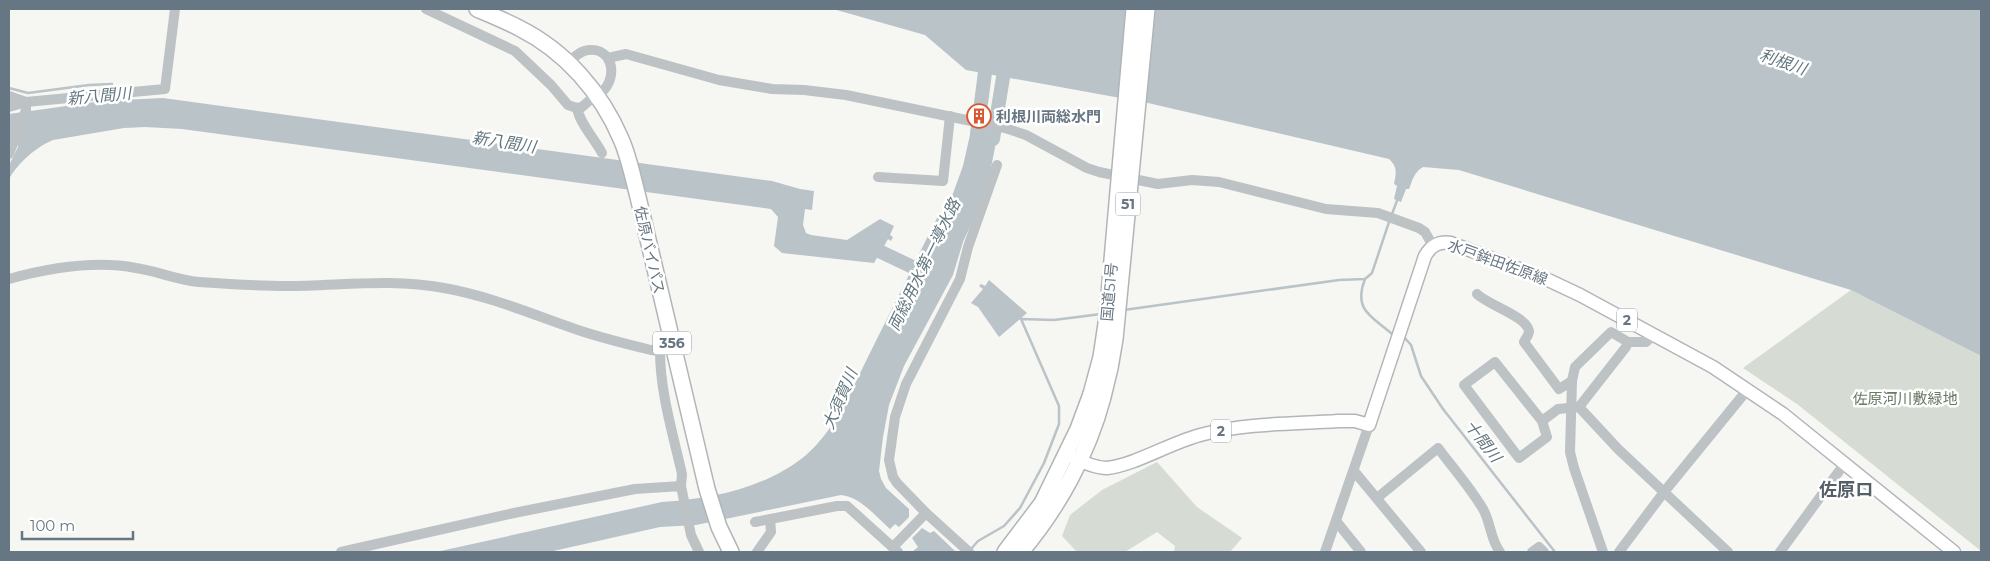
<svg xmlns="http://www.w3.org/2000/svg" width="1990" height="561" font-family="Montserrat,'Noto Sans JP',sans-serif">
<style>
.green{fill:#d6dbd3}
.water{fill:#b9c3c8}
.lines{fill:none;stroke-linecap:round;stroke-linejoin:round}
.stream{stroke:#b9c3c8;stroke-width:2.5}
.river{stroke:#b9c3c8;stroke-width:14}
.major-casing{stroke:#b1b6ba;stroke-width:15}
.highway-casing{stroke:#b1b5b8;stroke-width:18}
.minor{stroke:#bdc2c5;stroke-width:10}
.major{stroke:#fff;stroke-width:12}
.highway{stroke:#fff;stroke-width:15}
.highway-bridge-casing{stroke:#b1b5b8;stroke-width:18;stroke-linecap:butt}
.highway-bridge{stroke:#fff;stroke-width:15}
.labels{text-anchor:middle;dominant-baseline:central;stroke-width:5;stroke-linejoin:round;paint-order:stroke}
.shield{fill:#fff;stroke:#959fa8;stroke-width:1}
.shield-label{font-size:14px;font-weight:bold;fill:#677683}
.poi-label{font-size:15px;font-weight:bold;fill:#677683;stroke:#fff;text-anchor:start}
.street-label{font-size:15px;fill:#677683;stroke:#fff}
.park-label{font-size:15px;fill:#6a7a65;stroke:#fff}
.water-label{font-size:16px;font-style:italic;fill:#63777f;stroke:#fff}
.quarter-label{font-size:18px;font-weight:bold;fill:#545f68;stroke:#fff}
</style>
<rect width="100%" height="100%" fill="#f6f6f3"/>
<g class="green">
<polygon points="1851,290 1981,356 1981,551 1797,404 1743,368"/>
<polygon points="1157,462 1197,507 1242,538 1230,552 1174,552 1175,546 1157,532 1125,552 1077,552 1062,536 1070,515 1102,490"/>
</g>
<g class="water">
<path d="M833,9H1981V356L1851,290L1459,170L1423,167C1414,172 1412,181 1409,189H1406L1401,202L1394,199L1397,186L1394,184C1396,174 1398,167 1389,159L1148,103L966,70L925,35Z"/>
<path d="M163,98L772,181L800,189L814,191L812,210L805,209L803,225L806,233L811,235L847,240L880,219L894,226L890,235L893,237L891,241L888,239L882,250L897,257L895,262L879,254L874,263L782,253L774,246L778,217L771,209L182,129L145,127L124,128L53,140C36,147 18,163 9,179V165L18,147V144L9,141V114L102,101Z"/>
<path d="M972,126L998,132L990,173L979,207L963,242L953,275L904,366L889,405L883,437L879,471L881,479L886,488L909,509V517L899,527L895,524L890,529C876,517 861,497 841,495L696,525L660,527L549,552H436L662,502C712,499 765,488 805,456C833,432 849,396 865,363C880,333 895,302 911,271L908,270L911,264H914L937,218L948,207L963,166Z"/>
<polygon points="989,280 1027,313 999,337 978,307 971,303 983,289 979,286 981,284 985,286"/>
<polygon points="922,528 930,533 934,531 956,552 912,552 918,547 912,538"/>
</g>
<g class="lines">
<g class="stream">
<polyline points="9,88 28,93 89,85 112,84"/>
<polyline points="1392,214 1398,198"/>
<path d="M1365,279C1353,310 1371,316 1392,334"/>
<polyline points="1124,310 1339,280 1365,279 1372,273 1390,219"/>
<polyline points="1404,337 1411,345 1421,376 1443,409 1555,552"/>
<polyline points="971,549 978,541 1004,526 1020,508 1044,463 1059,424 1059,406 1021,319 1054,320 1101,314"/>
</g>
<g class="river">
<polyline points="977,134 987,57"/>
<polyline points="993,139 1006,59"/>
<polyline points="881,252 921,271"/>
</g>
<g class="major-casing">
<path id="major" d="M1071,456C1082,462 1095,468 1107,468C1136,465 1173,441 1204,434C1247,423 1294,424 1338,421H1355L1369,425L1425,256C1431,246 1438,241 1451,243L1546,279L1580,295L1713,367L1783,414L1954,552"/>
</g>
<g class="highway-casing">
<g id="highway">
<path d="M477,9C491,15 506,21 519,28C565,51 601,92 621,139C629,157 633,178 638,197L707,489L719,527L731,552"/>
<polyline points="1005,552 1042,503 1078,429 1091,394"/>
<path d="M1021,552C1058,508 1088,454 1103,397"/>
</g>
</g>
<g class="minor">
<polyline points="426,9 515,51 551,85 568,105 577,108 582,107 590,100"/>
<polyline points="608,58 626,54 719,80 772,89 804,90 846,95 1005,128 1026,135 1087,168 1099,172 1158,184 1192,180 1219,182 1326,209 1378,213 1419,228 1425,232 1433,246"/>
<path d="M567,62C573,59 578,53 584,51C610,44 619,73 604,90"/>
<polyline points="9,96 26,102"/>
<polyline points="9,107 26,102 165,89 175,9"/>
<path d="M577,108C580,124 594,138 602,153"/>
<polyline points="9,154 26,110 26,102"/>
<polyline points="878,177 943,181 950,116"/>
<path d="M9,279C49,268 94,260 136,268C157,271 177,280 199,282C227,284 257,286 286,286C339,286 391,278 444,288C490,296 534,315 578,330C602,338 626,344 651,350L660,351L684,344"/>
<path d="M1477,294C1488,305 1526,316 1529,331C1529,335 1526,338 1524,342L1559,389L1572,381L1570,452L1574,468L1603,552"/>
<path d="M660,351C660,392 673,434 682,474L681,486"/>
<polyline points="1572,381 1575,367 1611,332 1628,342 1646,342 1654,335"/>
<polyline points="1579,407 1626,347 1628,342"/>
<polyline points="1542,421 1547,437 1519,458 1464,385 1495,362 1542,421 1558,409 1579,407 1618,449 1728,552"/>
<polyline points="1354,471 1421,552"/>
<path d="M1377,498L1438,448C1453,468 1470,487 1483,509C1491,523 1490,539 1500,552"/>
<polyline points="1336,521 1361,552"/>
<polyline points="755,522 837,506 847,506 898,552"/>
<polyline points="893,547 926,513"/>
<polyline points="341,552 514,513 635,489 681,486 691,535 699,552"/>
<polyline points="757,552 771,532 770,519"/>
<polyline points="969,552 926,513 897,483 893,477 889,460 895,417 906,384 960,279 968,247 997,165"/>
<polyline points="1325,552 1369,425"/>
<polyline points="1532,552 1539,547 1544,552"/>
<polyline points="1619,552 1664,492 1748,389"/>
<polyline points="1780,552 1845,463"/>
</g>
<use href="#major" class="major"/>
<use href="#highway" class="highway"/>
<g class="highway-bridge-casing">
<g id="highway-bridge">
<polyline points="1091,394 1101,357 1107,317 1134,9"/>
<polyline points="1103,397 1110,368 1115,339 1147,9"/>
</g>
</g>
<use href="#highway-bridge" class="highway-bridge"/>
</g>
<defs>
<g id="building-ring" transform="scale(1.25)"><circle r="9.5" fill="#fff" stroke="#da5730" stroke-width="1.5"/><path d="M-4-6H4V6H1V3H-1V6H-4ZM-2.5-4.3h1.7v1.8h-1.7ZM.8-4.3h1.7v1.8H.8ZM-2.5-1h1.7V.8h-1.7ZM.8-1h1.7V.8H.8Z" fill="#da5730"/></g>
</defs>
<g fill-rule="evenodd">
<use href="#building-ring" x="979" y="116"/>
</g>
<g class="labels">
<g class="shield">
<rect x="1115.5" y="192.5" width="25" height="23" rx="4"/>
<rect x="1617" y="308.5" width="20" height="23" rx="4"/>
<rect x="653" y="331.5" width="38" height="23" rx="4"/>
<rect x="1211" y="419.5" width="20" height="23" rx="4"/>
</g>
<g class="shield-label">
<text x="1128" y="204">51</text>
<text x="1627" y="320">2</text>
<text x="672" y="343">356</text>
<text x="1221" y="431">2</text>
</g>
<g class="poi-label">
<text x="996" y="116">利根川両総水門</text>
</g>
<g class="street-label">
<text transform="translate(650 250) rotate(77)">佐原バイパス</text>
<text transform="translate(1498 262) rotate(20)">水戸鉾田佐原線</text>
<text transform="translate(1109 292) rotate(-85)">国道51号</text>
</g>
<g class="park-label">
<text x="1905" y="398">佐原河川敷緑地</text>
</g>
<g class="water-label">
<text transform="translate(1783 62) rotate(19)">利根川</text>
<text transform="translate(99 96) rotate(-5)">新八間川</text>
<text transform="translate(504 142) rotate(9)">新八間川</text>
<text transform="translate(924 265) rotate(-64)">両総用水第一導水路</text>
<text transform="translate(840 399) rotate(-67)">大須賀川</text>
<text transform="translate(1483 441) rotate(52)">十間川</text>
</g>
<g class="quarter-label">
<text x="1846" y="490">佐原ロ</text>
</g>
</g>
<rect width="1990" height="561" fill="none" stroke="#677683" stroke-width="20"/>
<path d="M22 531v8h111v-8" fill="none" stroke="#677683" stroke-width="2.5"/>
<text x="30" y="531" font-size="15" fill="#677683" stroke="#ffffff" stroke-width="4" paint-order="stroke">100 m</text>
</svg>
